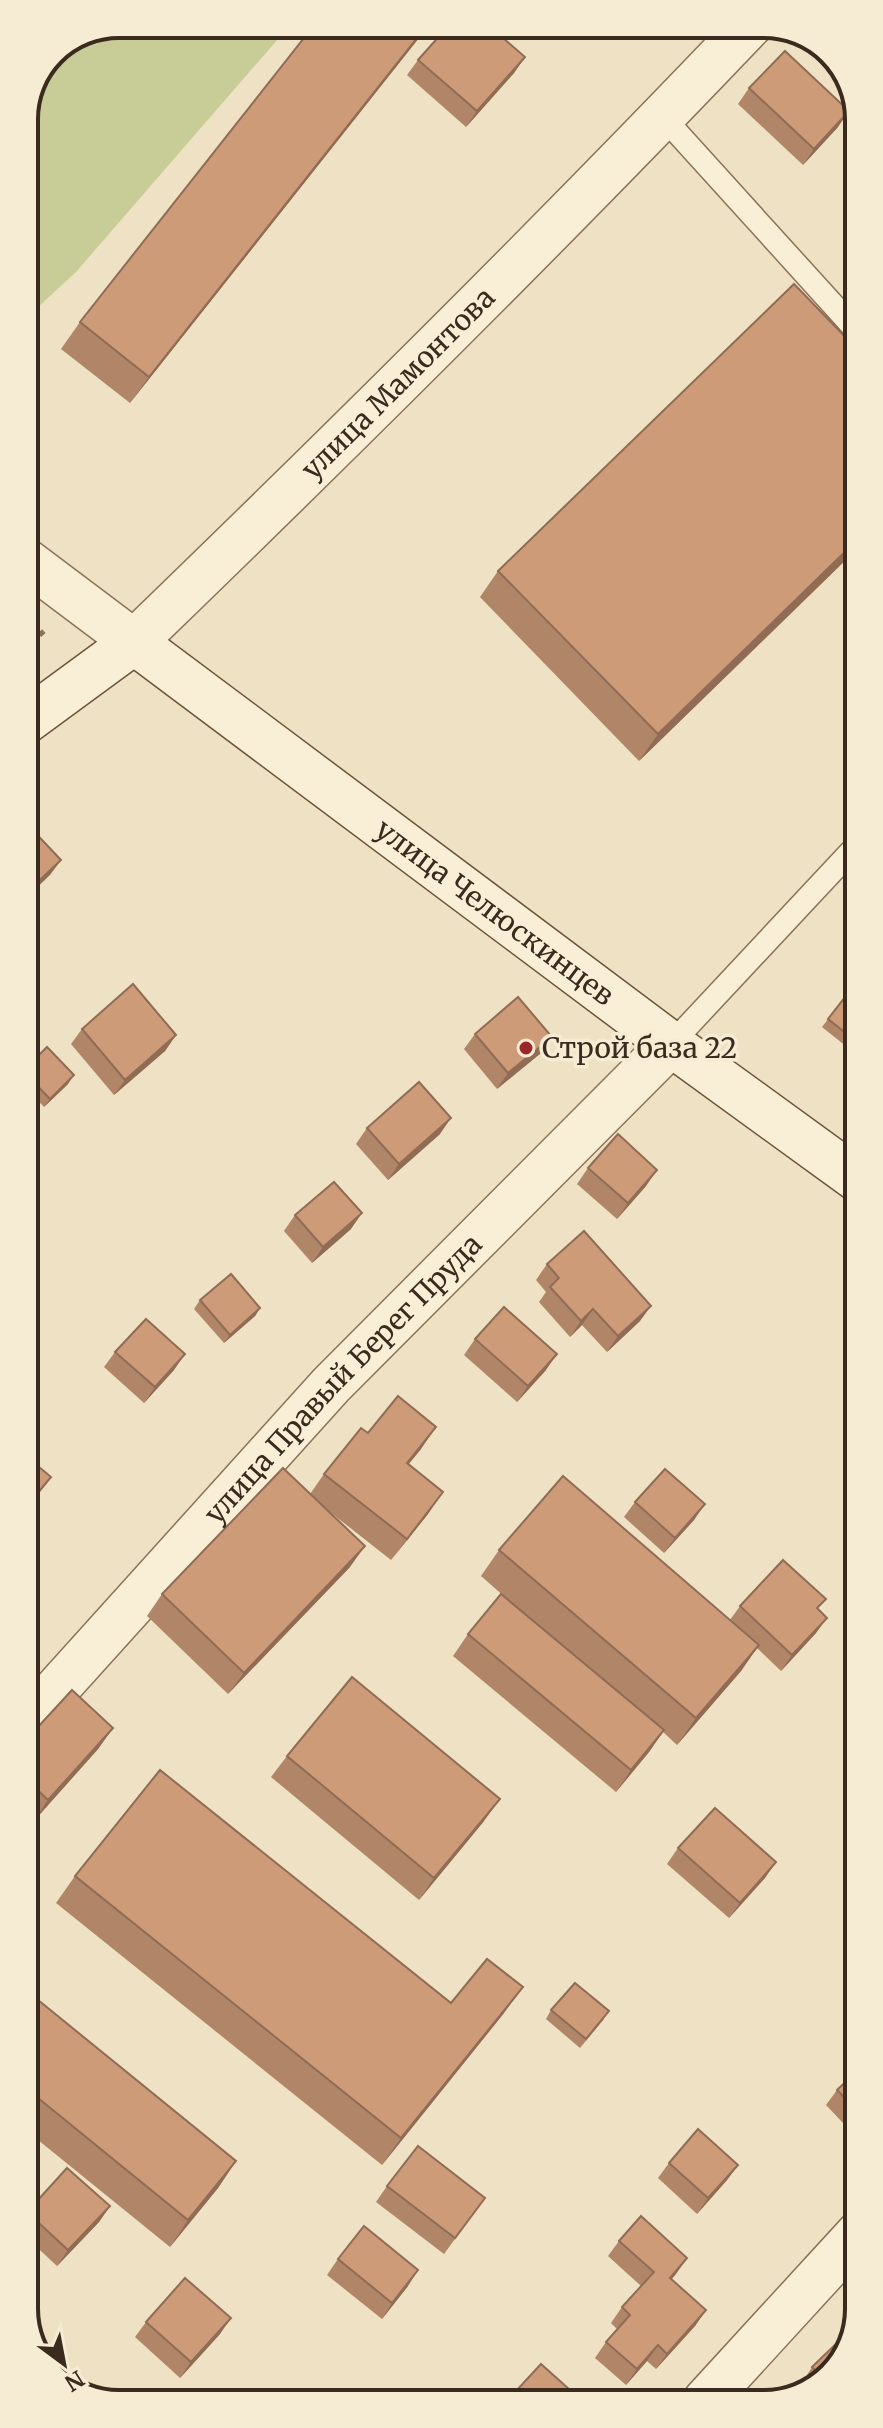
<svg xmlns="http://www.w3.org/2000/svg" width="883" height="2428" font-family="Merriweather,serif">
<style>
.green{fill:#c8cd97}
.lines{fill:none;stroke-linecap:round;stroke-linejoin:round}
.service-casing{stroke:#8a735a;stroke-width:25}
.minor-casing{stroke:#8a735a;stroke-width:47}
.secondary-casing{stroke:#6c543d;stroke-width:47}
.path{stroke:#8a735a;stroke-width:5;stroke-dasharray:6 4;stroke-linecap:butt}
.service{stroke:#f9efd7;stroke-width:22}
.minor{stroke:#f9efd7;stroke-width:44}
.secondary{stroke:#f9efd7;stroke-width:44}
.wall{fill:#b18568}
.shaded-wall{fill:#906c55}
.building{fill:#ce9b79;stroke:#906c55;stroke-width:2}
.poi-dot{fill:#9a282b;stroke:#f6ecd3;stroke-width:3}
.labels{text-anchor:middle;dominant-baseline:central;stroke-width:7;stroke-linejoin:round;paint-order:stroke}
.street-label{font-size:28px;fill:#3a2b1e;stroke:#f6ecd3}
.poi-label{font-size:28px;fill:#3a2b1e;stroke:#f6ecd3;text-anchor:start}
.rim{fill:none;stroke:#3a2b1e;stroke-width:4}
</style>
<rect width="100%" height="100%" fill="#efe1c3"/>
<polygon class="green" points="119,24 291,24 76,272 24,320 24,113 52,51"/>
<g class="lines">
<g class="service-casing">
<g id="service">
<polyline points="663,117 856,330"/>
<polyline points="671,1044 857,845"/>
</g>
</g>
<g class="minor-casing">
<g id="minor">
<path id="s1" d="M25,560L134,642C343,440 550,235 751,24"/>
<path id="s2" d="M26,1723L331,1385L671,1044"/>
<polyline points="705,2401 859,2233"/>
</g>
</g>
<g class="secondary-casing">
<g id="secondary">
<path id="s3" d="M25,722L134,642L671,1044L857,1179"/>
</g>
</g>
<polyline class="path" points="25,649 46,629"/>
<use href="#service" class="service"/>
<use href="#minor" class="minor"/>
<use href="#secondary" class="secondary"/>
</g>
<g class="wall">
<polygon points="430,24 130,403 61,349 80,322"/>
<polygon points="564,24 599,24 588,40"/>
<polygon points="525,57 514,73 466,127 407,75 418,60"/>
<polygon points="749,88 838,127 803,165 738,104"/>
<polygon points="856,550 639,761 480,597 498,571"/>
<polygon points="849,992 857,998 857,1055 822,1027"/>
<polygon points="82,1029 176,1035 165,1051 114,1095 71,1044"/>
<polygon points="475,1034 541,1053 497,1089 464,1049"/>
<polygon points="26,1068 68,1084 44,1107 26,1088"/>
<polygon points="367,1128 440,1134 388,1180 356,1144"/>
<polygon points="588,1168 646,1186 617,1219 577,1184"/>
<polygon points="295,1215 351,1229 312,1263 284,1231"/>
<polygon points="547,1264 640,1321 607,1352 582,1325 570,1337 539,1302 546,1292 536,1280"/>
<polygon points="200,1300 260,1308 255,1316 224,1343 194,1309"/>
<polygon points="475,1339 546,1370 517,1402 464,1355"/>
<polygon points="115,1352 174,1370 144,1403 104,1367"/>
<polygon points="368,1433 421,1449 408,1465 428,1514 391,1560 330,1512 350,1567 228,1694 147,1616 162,1594 310,1494 324,1474"/>
<polygon points="635,1502 694,1520 664,1553 624,1517"/>
<polygon points="499,1550 730,1620 740,1606 818,1609 816,1633 781,1671 757,1648 741,1671 677,1745 663,1732 649,1752 616,1792 453,1656 468,1634 521,1611 481,1576"/>
<polygon points="113,1728 98,1749 33,1822 27,1816 26,1740"/>
<polygon points="287,1756 484,1821 419,1900 271,1777"/>
<polygon points="678,1848 765,1878 729,1918 667,1864"/>
<polygon points="75,1876 451,2003 504,2013 382,2165 56,1903"/>
<polygon points="27,1991 236,2161 218,2188 170,2247 27,2131"/>
<polygon points="551,2010 604,2019 580,2048 546,2019"/>
<polygon points="859,2069 859,2140 826,2105 837,2090"/>
<polygon points="669,2163 738,2165 727,2180 697,2214 658,2178"/>
<polygon points="387,2186 474,2213 444,2254 376,2202"/>
<polygon points="110,2206 99,2222 57,2266 27,2238 27,2211"/>
<polygon points="619,2241 687,2258 671,2280 706,2310 695,2326 656,2369 647,2361 626,2385 595,2358 606,2342 617,2329 611,2323 622,2307 641,2286 608,2256"/>
<polygon points="338,2259 408,2286 382,2319 327,2275"/>
<polygon points="146,2322 220,2334 180,2378 135,2337"/>
<polygon points="812,2367 840,2367 815,2383 807,2375"/>
</g>
<g class="shaded-wall">
<polygon points="428,24 430,24 130,403 149,377"/>
<polygon points="525,57 514,73 466,127 477,111"/>
<polygon points="849,111 838,127 803,165 814,149"/>
<polygon points="856,541 856,550 639,761 658,734"/>
<polygon points="61,860 50,875 25,899 25,894"/>
<polygon points="176,1035 165,1051 114,1095 125,1080"/>
<polygon points="552,1037 541,1053 497,1089 508,1073"/>
<polygon points="74,1075 68,1084 44,1107 50,1099"/>
<polygon points="451,1118 440,1134 388,1180 399,1164"/>
<polygon points="657,1170 646,1186 617,1219 628,1203"/>
<polygon points="362,1213 351,1229 312,1263 323,1247"/>
<polygon points="651,1306 640,1321 607,1352 618,1336"/>
<polygon points="260,1308 255,1316 224,1343 230,1335"/>
<polygon points="593,1309 582,1325 570,1337 581,1321"/>
<polygon points="185,1354 174,1370 144,1403 155,1387"/>
<polygon points="557,1354 546,1370 517,1402 528,1386"/>
<polygon points="436,1427 421,1449 391,1485 407,1463"/>
<polygon points="51,1477 40,1492 26,1510 26,1507"/>
<polygon points="443,1492 428,1514 391,1560 407,1539"/>
<polygon points="705,1504 694,1520 664,1553 675,1538"/>
<polygon points="365,1546 350,1567 228,1694 244,1673"/>
<polygon points="827,1618 816,1633 781,1671 792,1655"/>
<polygon points="759,1645 741,1671 677,1745 696,1718"/>
<polygon points="113,1728 98,1749 33,1822 48,1800"/>
<polygon points="664,1730 649,1752 616,1792 631,1770"/>
<polygon points="500,1799 484,1821 419,1900 434,1878"/>
<polygon points="776,1862 765,1878 729,1918 740,1903"/>
<polygon points="523,1987 504,2013 382,2165 401,2138"/>
<polygon points="236,2161 218,2188 170,2247 188,2220"/>
<polygon points="738,2165 727,2180 697,2214 708,2198"/>
<polygon points="110,2206 99,2222 57,2266 68,2250"/>
<polygon points="687,2258 676,2274 659,2294 670,2278"/>
<polygon points="418,2270 408,2286 382,2319 392,2303"/>
<polygon points="706,2310 695,2326 656,2369 667,2354"/>
<polygon points="231,2318 220,2334 180,2378 191,2362"/>
<polygon points="658,2345 647,2361 626,2385 637,2369"/>
</g>
<g class="building">
<polygon points="315,24 428,24 149,377 80,322"/>
<polygon points="450,24 487,24 525,57 477,111 418,60"/>
<polygon points="785,51 849,111 814,149 749,88"/>
<polygon points="794,284 856,348 856,541 658,734 498,571"/>
<polygon points="25,822 61,860 25,894"/>
<polygon points="133,984 176,1035 125,1080 82,1029"/>
<polygon points="849,992 857,998 857,1042 828,1019"/>
<polygon points="518,997 552,1037 508,1073 475,1034"/>
<polygon points="47,1047 74,1075 50,1099 26,1074 26,1068"/>
<polygon points="419,1082 451,1118 399,1164 367,1128"/>
<polygon points="618,1134 657,1170 628,1203 588,1168"/>
<polygon points="334,1182 362,1213 323,1247 295,1215"/>
<polygon points="584,1231 651,1306 618,1336 593,1309 581,1321 550,1287 559,1278 547,1264"/>
<polygon points="231,1274 260,1308 230,1335 200,1300"/>
<polygon points="504,1307 557,1354 528,1386 475,1339"/>
<polygon points="146,1319 185,1354 155,1387 115,1352"/>
<polygon points="398,1396 436,1427 407,1463 443,1492 407,1539 324,1474 361,1428 368,1433"/>
<polygon points="26,1456 51,1477 26,1507"/>
<polygon points="283,1468 365,1546 244,1673 162,1594"/>
<polygon points="665,1469 705,1504 675,1538 635,1502"/>
<polygon points="563,1476 759,1645 696,1718 499,1550"/>
<polygon points="783,1560 826,1599 817,1608 827,1618 792,1655 740,1606"/>
<polygon points="501,1594 664,1730 631,1770 468,1634"/>
<polygon points="352,1677 500,1799 434,1878 287,1756"/>
<polygon points="72,1690 113,1728 48,1800 27,1780 26,1740"/>
<polygon points="160,1770 451,2003 487,1959 523,1987 401,2138 75,1876"/>
<polygon points="715,1808 776,1862 740,1903 678,1848"/>
<polygon points="575,1983 609,2011 586,2039 551,2010"/>
<polygon points="27,1991 236,2161 188,2220 27,2089"/>
<polygon points="859,2069 859,2112 837,2090"/>
<polygon points="698,2129 738,2165 708,2198 669,2163"/>
<polygon points="418,2146 485,2198 455,2238 387,2186"/>
<polygon points="67,2168 110,2206 68,2250 27,2212"/>
<polygon points="641,2216 687,2258 670,2278 706,2310 667,2354 658,2345 637,2369 606,2342 630,2315 622,2307 654,2272 619,2241"/>
<polygon points="364,2226 418,2270 392,2303 338,2259"/>
<polygon points="185,2278 231,2318 191,2362 146,2322"/>
<polygon points="842,2338 847,2344 840,2367 823,2378 812,2367"/>
<polygon points="45,2363 71,2383 69,2386 57,2381"/>
<polygon points="541,2364 579,2398 575,2402 506,2402"/>
</g>
<circle class="poi-dot" cx="526" cy="1048" r="8"/>
<g class="labels">
<g class="street-label">
<text stroke="none"><textPath href="#s1" startOffset="506">улица Мамонтова</textPath></text>
<text stroke="none"><textPath href="#s3" startOffset="586">улица Челюскинцев</textPath></text>
<text stroke="none"><textPath href="#s2" startOffset="468">улица Правый Берег Пруда</textPath></text>
</g>
<g class="poi-label">
<text x="542" y="1048">Строй база 22</text>
</g>
</g>
<path d="M0 0H883V2428H0ZM119 38H764A81 81 0 0 1 845 119V2309A81 81 0 0 1 764 2390H119A81 81 0 0 1 38 2309V119A81 81 0 0 1 119 38Z" fill="#f6ecd3" fill-rule="evenodd"/>
<path class="rim" d="M119 38H764A81 81 0 0 1 845 119V2309A81 81 0 0 1 764 2390H119A81 81 0 0 1 38 2309V119A81 81 0 0 1 119 38Z"/>
<g transform="translate(64 2364) rotate(148)" stroke="#f6ecd3" stroke-width="6" paint-order="stroke">
<path d="M0-6L14 30L0 20L-14 30Z" fill="#3a2b1e"/>
<text y="-12" font-size="22" font-weight="bold" text-anchor="middle" fill="#3a2b1e">N</text>
</g>
</svg>
